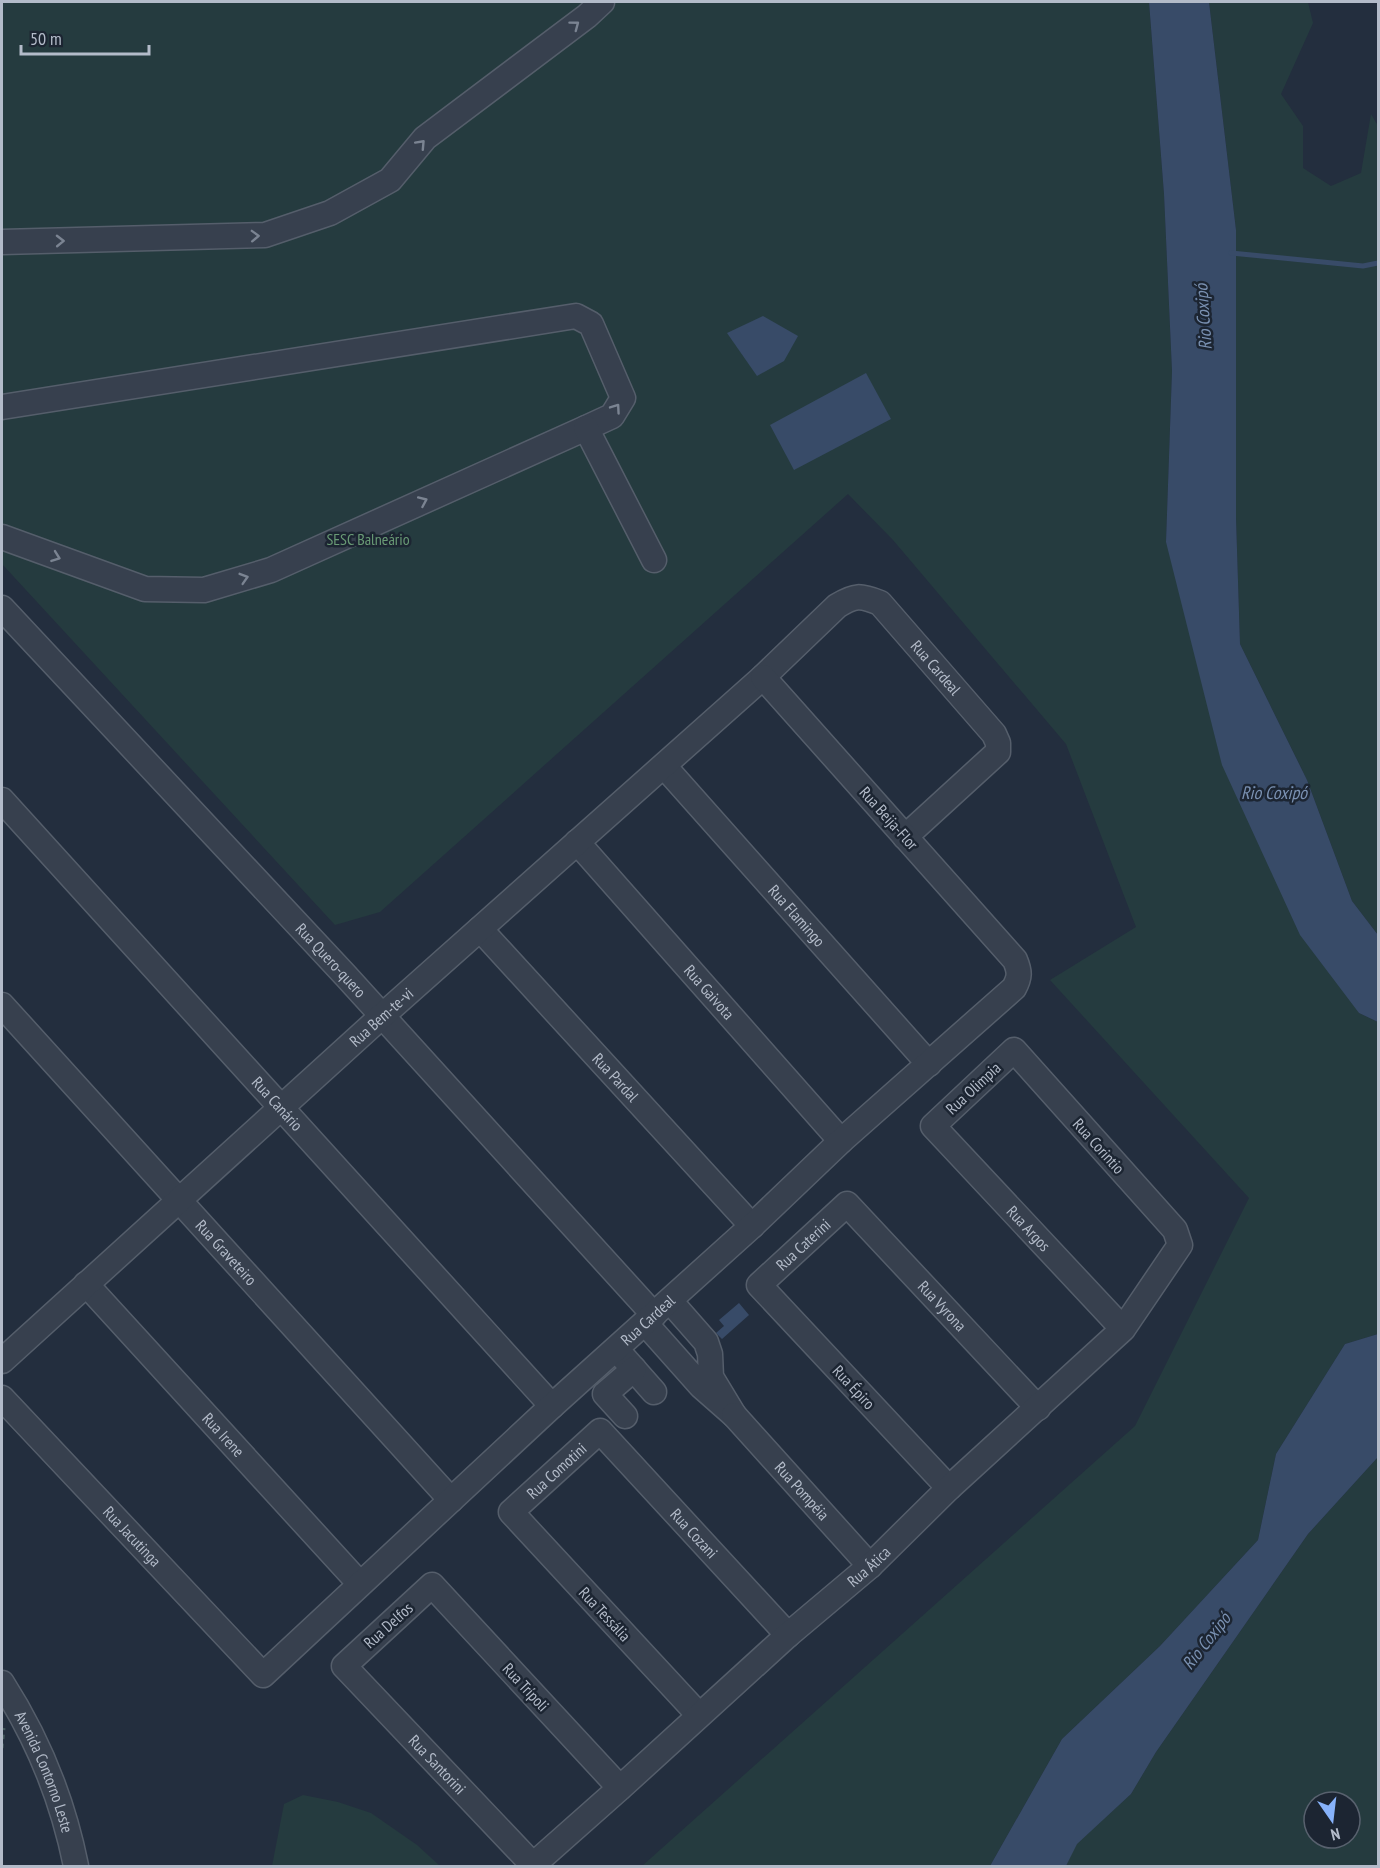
<svg xmlns="http://www.w3.org/2000/svg" width="1380" height="1868" font-family="'PT Sans Narrow',sans-serif">
<style>
.green{fill:#253b3f;fill-rule:evenodd}
.water{fill:#384b68}
.lines{fill:none;stroke-linecap:round;stroke-linejoin:round}
.stream{stroke:#384b68;stroke-width:5}
.minor-casing{stroke:#555e6b;stroke-width:27}
.path{stroke:#43585c;stroke-width:3;stroke-dasharray:4.5 4.5;stroke-linecap:butt}
.minor{stroke:#37404e;stroke-width:24}
.oneway{stroke:#7b8492}
.labels{text-anchor:middle;dominant-baseline:central;stroke-width:5;stroke-linejoin:round;paint-order:stroke}
.park-label{font-size:16px;fill:#699a75;stroke:#1c2532}
.street-label{font-size:16px;fill:#b3bbc9;stroke:#1c2532}
.water-label{font-size:18px;font-style:italic;fill:#7a91b2;stroke:#1c2532}
</style>
<rect width="100%" height="100%" fill="#232e3e"/>
<g class="green">
<polygon points="2,2 1149,2 1164,194 1172,371 1166,542 1359,1013 1378,1022 1378,1334 1345,1344 1276,1454 1258,1540 1160,1646 1062,1739 990,1866 642,1866 1135,1426 1249,1198 1050,980 1136,927 1066,744 893,540 848,494 380,912 335,925 2,564"/>
<polygon points="1209,2 1308,2 1313,23 1281,94 1303,126 1303,168 1331,186 1361,173 1371,114 1378,126 1378,935 1352,901 1307,780 1240,644 1236,518 1236,230"/>
<path d="M1378,1457V1866H1066L1076,1844L1131,1794L1156,1752L1308,1534ZM1314,1802H1350V1838H1314Z"/>
<polygon points="303,1795 338,1802 371,1813 417,1845 440,1866 272,1866 284,1804"/>
</g>
<g class="water">
<polygon points="1149,2 1209,2 1236,230 1236,518 1240,644 1307,780 1352,901 1378,935 1378,1022 1359,1013 1300,935 1222,765 1166,542 1172,371 1164,194"/>
<polygon points="763,316 798,336 784,361 757,376 727,333"/>
<polygon points="866,373 891,419 794,470 770,425"/>
<polygon points="739,1303 749,1315 722,1339 716,1333 724,1326 719,1320"/>
<polygon points="1378,1334 1378,1457 1308,1534 1156,1752 1131,1794 1077,1844 1066,1866 990,1866 1062,1739 1160,1646 1258,1540 1276,1454 1345,1344"/>
</g>
<g class="lines">
<polyline class="stream" points="1231,253 1363,266 1378,263"/>
<g class="minor-casing">
<g id="minor">
<polyline points="2,242 265,235 330,213 390,180 425,138 587,16 602,2"/>
<polyline points="2,407 576,316 591,324 623,398 612,416 586,428 271,570 204,590 145,589 2,537"/>
<polyline points="586,428 654,560"/>
<path id="s1" d="M2,608L346,976L654,1315"/>
<path id="s2" d="M664,766L929,1064"/>
<path id="s3" d="M2,800L552,1406"/>
<path id="s4" d="M577,842L841,1141"/>
<path id="s5" d="M480,929L752,1226"/>
<path id="s6" d="M2,1005L451,1500"/>
<path id="s7" d="M86,1284L360,1584"/>
<polyline points="645,1323 701,1386 734,1415 711,1377 710,1354 706,1342 670,1301"/>
<polyline points="624,1358 654,1392"/>
<path id="s8" d="M2,1361L382,1016L763,677L837,606C855,595 860,595 880,603L994,734L998,743V752L905,837"/>
<path id="s9" d="M2,1398L263,1675L552,1406L752,1226L841,1141L1014,988C1020,977 1020,972 1015,960L763,677"/>
<path id="s10" d="M734,1415L870,1566"/>
<polyline points="625,1416 605,1394 634,1369"/>
<path id="s11" d="M949,1488L759,1285L847,1204L1038,1408"/>
<path id="s12" d="M2,1683C38,1739 63,1801 76,1866"/>
<path id="s13" d="M699,1715L511,1512L600,1431L788,1635"/>
<path id="s14" d="M620,1788L432,1585L344,1666L533,1865L620,1788L788,1635L870,1566L949,1488L1123,1329L1180,1245L1175,1230L1014,1050L933,1126L1123,1329"/>
</g>
</g>
<polyline class="path" points="2,1748 4,1728"/>
<use href="#minor" class="minor"/>
</g>
<defs><path id="oneway-chevron" d="M-2-3.5L2.5 0L-2 3.5" fill="none" stroke-width="1.6" stroke-linecap="round" stroke-linejoin="round" transform="scale(1.5)"/></defs>
<g class="oneway">
<use href="#oneway-chevron" transform="translate(575 25) rotate(-37)"/>
<use href="#oneway-chevron" transform="translate(421 144) rotate(-47)"/>
<use href="#oneway-chevron" transform="translate(255 236) rotate(-2)"/>
<use href="#oneway-chevron" transform="translate(60 241) rotate(-1)"/>
<use href="#oneway-chevron" transform="translate(616 408) rotate(-55)"/>
<use href="#oneway-chevron" transform="translate(423 501) rotate(-24)"/>
<use href="#oneway-chevron" transform="translate(56 557) rotate(20)"/>
<use href="#oneway-chevron" transform="translate(244 578) rotate(-17)"/>
</g>
<g class="labels">
<g class="park-label">
<text x="368" y="539">SESC Balneário</text>
</g>
<g class="street-label">
<text stroke="none"><textPath href="#s8" startOffset="1257">Rua Cardeal</textPath></text>
<text transform="translate(889 818) rotate(48)">Rua Beija-Flor</text>
<text stroke="none"><textPath href="#s2" startOffset="200">Rua Flamingo</textPath></text>
<text stroke="none"><textPath href="#s1" startOffset="482">Rua Quero-quero</textPath></text>
<text stroke="none"><textPath href="#s4" startOffset="200">Rua Gaivota</textPath></text>
<text stroke="none"><textPath href="#s8" startOffset="512">Rua Bem-te-vi</textPath></text>
<text stroke="none"><textPath href="#s5" startOffset="201">Rua Pardal</textPath></text>
<text transform="translate(973 1088) rotate(-43)">Rua Olimpia</text>
<text stroke="none"><textPath href="#s3" startOffset="410">Rua Canário</textPath></text>
<text transform="translate(1099 1146) rotate(48)">Rua Corintio</text>
<text stroke="none"><textPath href="#s14" startOffset="2078">Rua Argos</textPath></text>
<text stroke="none"><textPath href="#s11" startOffset="338">Rua Caterini</textPath></text>
<text stroke="none"><textPath href="#s6" startOffset="334">Rua Graveteiro</textPath></text>
<text stroke="none"><textPath href="#s11" startOffset="537">Rua Vyrona</textPath></text>
<text stroke="none"><textPath href="#s9" startOffset="904">Rua Cardeal</textPath></text>
<text transform="translate(854 1387) rotate(47)">Rua Épiro</text>
<text stroke="none"><textPath href="#s7" startOffset="204">Rua Irene</textPath></text>
<text stroke="none"><textPath href="#s13" startOffset="338">Rua Comotini</textPath></text>
<text stroke="none"><textPath href="#s10" startOffset="102">Rua Pompéia</textPath></text>
<text stroke="none"><textPath href="#s13" startOffset="536">Rua Cozani</textPath></text>
<text stroke="none"><textPath href="#s9" startOffset="190">Rua Jacutinga</textPath></text>
<text stroke="none"><textPath href="#s14" startOffset="1120">Rua Ática</textPath></text>
<text transform="translate(605 1614) rotate(47)">Rua Tessália</text>
<text transform="translate(388 1625) rotate(-42)">Rua Delfos</text>
<text transform="translate(526 1687) rotate(47)">Rua Trípoli</text>
<text stroke="none"><textPath href="#s14" startOffset="532">Rua Santorini</textPath></text>
<text stroke="none"><textPath href="#s12" startOffset="99">Avenida Contorno Leste</textPath></text>
</g>
<g class="water-label">
<text transform="translate(1203 317) rotate(-94)">Rio Coxipó</text>
<text x="1274" y="792">Rio Coxipó</text>
<text transform="translate(1206 1641) rotate(-52)">Rio Coxipó</text>
</g>
</g>
<rect width="1380" height="1868" fill="none" stroke="#b3bbc9" stroke-width="6"/>
<g transform="translate(1332 1820) rotate(166)"><circle r="28" fill="#1c2532" stroke="#58616e" stroke-width="1.5"/>
<path d="M0-4.5L10 22L0 15L-10 22Z" fill="#87b2fa"/>
<text y="-9" font-size="16" font-weight="bold" text-anchor="middle" fill="#b3bbc9">N</text>
</g>
<path d="M21 45v9h128v-9" fill="none" stroke="#b3bbc9" stroke-width="3"/>
<text x="30" y="45" font-size="18" fill="#b3bbc9" stroke="#1c2532" stroke-width="4.5" paint-order="stroke">50 m</text>
</svg>
